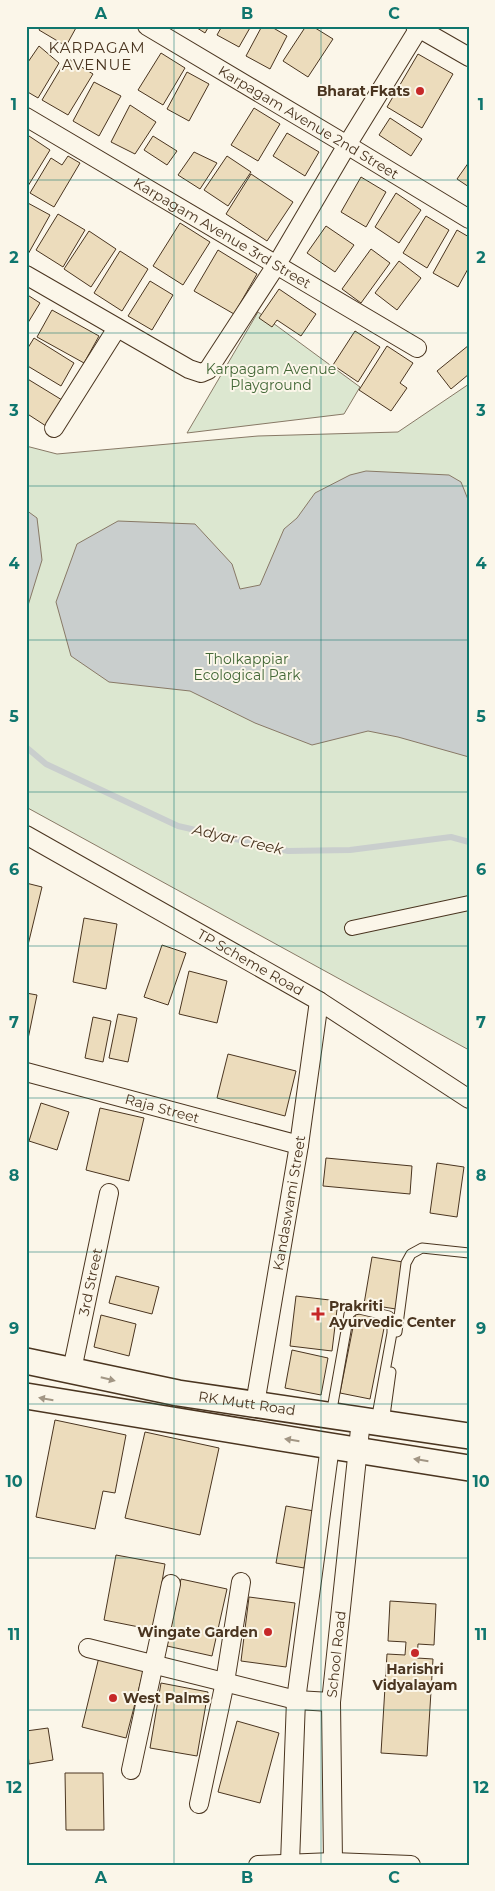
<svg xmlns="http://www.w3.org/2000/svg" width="495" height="1891" font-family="Montserrat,sans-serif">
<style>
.green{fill:#dce7d0;stroke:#887966}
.water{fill:#c9cecd;stroke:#887966}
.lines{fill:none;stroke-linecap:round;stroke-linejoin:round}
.stream{stroke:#c9cecd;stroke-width:6}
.building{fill:#ecdcbc;stroke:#4a3520}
.service-casing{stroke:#4a3520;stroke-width:11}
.pedestrian-casing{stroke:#4a3520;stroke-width:16}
.minor-casing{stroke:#4a3520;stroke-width:20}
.secondary-casing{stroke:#4a3520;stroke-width:28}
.service{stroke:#fbf6e9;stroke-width:9}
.pedestrian{stroke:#fbf6e9;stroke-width:14}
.minor{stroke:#fbf6e9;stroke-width:18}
.secondary{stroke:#fbf6e9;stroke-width:25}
.oneway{fill:#a29684}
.grid{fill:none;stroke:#0f766e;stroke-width:1;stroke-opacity:0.55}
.poi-dot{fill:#c62828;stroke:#fbf6e9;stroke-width:2}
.labels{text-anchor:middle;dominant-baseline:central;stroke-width:4;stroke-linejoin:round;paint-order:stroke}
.poi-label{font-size:14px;font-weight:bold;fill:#4a3520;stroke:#fbf6e9;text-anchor:end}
.street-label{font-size:14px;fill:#4a3520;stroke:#fbf6e9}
.park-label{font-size:14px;fill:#436837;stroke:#fbf6e9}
.neighbourhood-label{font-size:15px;letter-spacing:1px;fill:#4a3520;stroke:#fbf6e9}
.water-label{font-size:15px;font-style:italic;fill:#4a3520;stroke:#fbf6e9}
.neatline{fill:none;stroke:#0f766e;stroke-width:2}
.grid-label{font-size:16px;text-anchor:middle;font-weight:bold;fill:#0f766e}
</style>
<rect width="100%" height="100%" fill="#fbf6e9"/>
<g class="green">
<polygon points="258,312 360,387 344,414 187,433"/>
<polygon points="469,384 469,1050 26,807 26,446 57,454 258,436 398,432"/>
</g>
<g class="water">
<polygon points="366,471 449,475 461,482 469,502 469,757 398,737 368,731 312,745 255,723 190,691 109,682 71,656 56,602 77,544 118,521 195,524 232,564 240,589 260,585 284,529 297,518 315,493 350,475"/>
<polygon points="26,510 37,518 42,560 26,612"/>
</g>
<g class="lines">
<polyline class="stream" points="26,747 46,764 178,826 288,851 350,850 451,837 469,842"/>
</g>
<g class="building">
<polygon points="41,26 77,26 66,46 39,30"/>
<polygon points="194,26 209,26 205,33"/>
<polygon points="222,26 251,26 239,47 217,35"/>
<polygon points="262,26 270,26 287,36 270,69 246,56"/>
<polygon points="306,26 312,26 333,39 308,77 283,61"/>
<polygon points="39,46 59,63 38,98 26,91 26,65"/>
<polygon points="161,53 185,68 163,105 138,90"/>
<polygon points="418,54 453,74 422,128 387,107"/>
<polygon points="67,58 93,74 68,115 42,100"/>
<polygon points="187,72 209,84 189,121 167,109"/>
<polygon points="94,82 121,96 99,136 73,121"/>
<polygon points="130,105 156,122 135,154 111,142"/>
<polygon points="254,108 280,124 258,161 231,145"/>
<polygon points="390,118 422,139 411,156 379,135"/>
<polygon points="287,133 319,152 305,176 273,156"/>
<polygon points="26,134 50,150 28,186 26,185"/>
<polygon points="153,136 177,151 167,165 144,150"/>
<polygon points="194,152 217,163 200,189 178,175"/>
<polygon points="68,156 80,163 54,207 30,193 51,158 62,165"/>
<polygon points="227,156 251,172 228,206 204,190"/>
<polygon points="469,162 469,187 457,179"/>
<polygon points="251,174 293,202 267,241 226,214"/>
<polygon points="361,177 386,192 366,227 341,212"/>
<polygon points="396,193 421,210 399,243 375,227"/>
<polygon points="26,202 50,215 27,256 26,255"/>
<polygon points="58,214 85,230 63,267 36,250"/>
<polygon points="426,216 449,230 427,268 403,253"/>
<polygon points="180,223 210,242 183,285 153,266"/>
<polygon points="326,226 354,245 335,272 307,253"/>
<polygon points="457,230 469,237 469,267 458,287 433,273"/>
<polygon points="89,231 116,249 91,287 64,269"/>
<polygon points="371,249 390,263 361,303 342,289"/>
<polygon points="218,250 257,274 234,314 194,291"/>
<polygon points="120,251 148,269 122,311 94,293"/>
<polygon points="399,261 421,278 397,310 375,293"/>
<polygon points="150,281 173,295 152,330 128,316"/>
<polygon points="279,289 316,314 301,336 277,320 272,327 259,318"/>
<polygon points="26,294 40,303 26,326"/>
<polygon points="52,310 99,336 84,363 37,337"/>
<polygon points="355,331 380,347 358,382 333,365"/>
<polygon points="34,338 74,363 61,386 26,365 26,351"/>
<polygon points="469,345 469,374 451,389 437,371"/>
<polygon points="387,346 413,363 400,383 407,388 391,411 359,390"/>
<polygon points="26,378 62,400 46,426 26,413"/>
<polygon points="26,883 42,887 28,945 26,945"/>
<polygon points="84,918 117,924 106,989 73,982"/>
<polygon points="162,945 186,953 168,1005 144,997"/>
<polygon points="189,971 227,981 217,1023 179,1014"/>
<polygon points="26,993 37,995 28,1039 26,1038"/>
<polygon points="118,1014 137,1018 128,1062 109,1058"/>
<polygon points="93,1017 111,1021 103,1062 85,1058"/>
<polygon points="228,1054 296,1071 285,1116 217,1098"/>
<polygon points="41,1103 69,1112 57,1150 29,1141"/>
<polygon points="100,1108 144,1118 129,1181 86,1170"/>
<polygon points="326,1158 412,1166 410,1194 323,1186"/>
<polygon points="437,1163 464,1167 457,1217 430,1213"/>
<polygon points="372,1257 403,1262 396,1309 364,1304"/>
<polygon points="116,1276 159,1287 152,1314 109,1303"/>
<polygon points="296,1296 338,1301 332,1351 290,1346"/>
<polygon points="356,1312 386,1318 370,1399 340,1393"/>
<polygon points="101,1315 136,1324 129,1356 94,1347"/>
<polygon points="292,1350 328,1358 321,1395 285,1388"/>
<polygon points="55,1420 126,1435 115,1493 103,1491 95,1529 36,1517"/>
<polygon points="145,1432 219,1448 200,1535 125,1518"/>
<polygon points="286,1506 314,1511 304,1568 276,1563"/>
<polygon points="116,1555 165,1564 154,1630 104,1620"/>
<polygon points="181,1579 227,1589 212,1656 167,1646"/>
<polygon points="249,1597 295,1603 286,1667 241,1661"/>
<polygon points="390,1601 436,1604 434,1645 418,1644 417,1658 433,1659 427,1756 381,1753 387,1654 405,1655 406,1642 388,1641"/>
<polygon points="99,1657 144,1669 126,1738 82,1727"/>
<polygon points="161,1683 208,1692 197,1756 150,1748"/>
<polygon points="237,1721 279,1733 260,1803 218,1792"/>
<polygon points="48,1728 53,1760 29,1764 26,1731"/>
<polygon points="65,1773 103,1773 104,1830 66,1830"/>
</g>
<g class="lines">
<g class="service-casing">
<g id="service">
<polyline points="397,1332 406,1263 411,1254 422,1248 469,1253"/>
<polyline points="331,1415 349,1314 354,1310 359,1309 389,1316 392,1324 392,1333 376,1421"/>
<polyline points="384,1423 391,1372"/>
</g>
</g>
<g class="pedestrian-casing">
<polyline id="pedestrian" points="352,928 469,903"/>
</g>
<g class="minor-casing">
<g id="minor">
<path id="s1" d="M147,26L347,145L469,219"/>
<polyline points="415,26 469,57"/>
<path id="s2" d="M26,117L417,348"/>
<polyline points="26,275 189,369 201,373 208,370 277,264 347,145 419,28"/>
<polyline points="54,428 117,328"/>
<path id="s3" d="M26,835L319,1001L469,1099"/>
<path id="s4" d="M26,1072L299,1145"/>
<path id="s5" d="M72,1370L109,1193"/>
<path id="s6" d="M255,1404L299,1145L319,1001"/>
<polyline points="88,1648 296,1700 331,1702"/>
<polyline points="131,1770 171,1584"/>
<polyline points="199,1804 225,1682 241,1582"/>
<path id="s7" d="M333,1862L331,1702L361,1420"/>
<polyline points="290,1863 296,1700 330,1446"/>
<polyline points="258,1865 333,1862 411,1865"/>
</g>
</g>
<g class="secondary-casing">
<g id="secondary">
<path id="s8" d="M26,1361L178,1393L469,1436"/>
<polyline points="26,1396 318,1444 469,1468"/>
</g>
</g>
<use href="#service" class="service"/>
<use href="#pedestrian" class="pedestrian"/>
<use href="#minor" class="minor"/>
<use href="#secondary" class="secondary"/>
</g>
<defs><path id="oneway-solid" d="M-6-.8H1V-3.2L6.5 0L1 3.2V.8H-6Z" transform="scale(1.25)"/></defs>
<g class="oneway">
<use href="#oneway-solid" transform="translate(108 1379) rotate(14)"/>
<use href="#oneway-solid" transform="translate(46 1399) rotate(-170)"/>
<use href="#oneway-solid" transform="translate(292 1440) rotate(-171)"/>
<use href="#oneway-solid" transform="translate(421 1460) rotate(-171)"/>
</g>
<path class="grid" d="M174,26V1865M321,26V1865M26,180H469M26,333H469M26,486H469M26,640H469M26,792H469M26,946H469M26,1098H469M26,1252H469M26,1404H469M26,1558H469M26,1710H469"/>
<g class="poi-dot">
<circle cx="420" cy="91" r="5"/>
<path d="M315.5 1306.5h5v5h5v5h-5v5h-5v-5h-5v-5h5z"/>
<circle cx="268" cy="1632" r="5"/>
<circle cx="415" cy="1653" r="5"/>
<circle cx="113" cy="1698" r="5"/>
</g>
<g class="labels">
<g class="poi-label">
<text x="410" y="91">Bharat Fkats</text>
<text x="329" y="1306" text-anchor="start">Prakriti<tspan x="329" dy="16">Ayurvedic Center</tspan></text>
<text x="258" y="1632">Wingate Garden</text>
<text x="415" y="1669" text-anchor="middle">Harishri<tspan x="415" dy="16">Vidyalayam</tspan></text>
<text x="123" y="1698" text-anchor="start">West Palms</text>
</g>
<g class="street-label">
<text stroke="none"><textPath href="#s1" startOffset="188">Karpagam Avenue 2nd Street</textPath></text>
<text stroke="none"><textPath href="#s2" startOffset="228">Karpagam Avenue 3rd Street</textPath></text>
<text stroke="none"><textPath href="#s3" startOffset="258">TP Scheme Road</textPath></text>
<text stroke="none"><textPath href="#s4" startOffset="141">Raja Street</textPath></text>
<text stroke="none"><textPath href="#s6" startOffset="204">Kandaswami Street</textPath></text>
<text stroke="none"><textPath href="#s5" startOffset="90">3rd Street</textPath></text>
<text stroke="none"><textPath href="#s8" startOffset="225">RK Mutt Road</textPath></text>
<text stroke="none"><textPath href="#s7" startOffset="208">School Road</textPath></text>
</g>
<g class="park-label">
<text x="271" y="369">Karpagam Avenue<tspan x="271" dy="16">Playground</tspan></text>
<text x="247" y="659">Tholkappiar<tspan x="247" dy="16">Ecological Park</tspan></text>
</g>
<g class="neighbourhood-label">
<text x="97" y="47">KARPAGAM<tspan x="97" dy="17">AVENUE</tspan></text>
</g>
<g class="water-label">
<text transform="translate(238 839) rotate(13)">Adyar Creek</text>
</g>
</g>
<rect width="495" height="1891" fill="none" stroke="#fbf6e9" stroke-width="55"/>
<rect x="28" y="28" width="440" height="1836" class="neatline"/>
<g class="grid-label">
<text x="101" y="19">A</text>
<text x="247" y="19">B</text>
<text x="394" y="19">C</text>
<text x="14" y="110">1</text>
<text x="481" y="110">1</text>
<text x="14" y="263">2</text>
<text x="481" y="263">2</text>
<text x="14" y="416">3</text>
<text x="481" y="416">3</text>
<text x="14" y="569">4</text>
<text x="481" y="569">4</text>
<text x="14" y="722">5</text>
<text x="481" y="722">5</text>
<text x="14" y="875">6</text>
<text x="481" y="875">6</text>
<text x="14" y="1028">7</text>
<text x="481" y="1028">7</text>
<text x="14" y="1181">8</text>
<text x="481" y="1181">8</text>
<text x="14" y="1334">9</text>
<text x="481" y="1334">9</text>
<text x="14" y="1487">10</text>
<text x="481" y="1487">10</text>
<text x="14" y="1640">11</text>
<text x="481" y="1640">11</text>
<text x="14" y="1793">12</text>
<text x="481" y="1793">12</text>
<text x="101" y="1883">A</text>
<text x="247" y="1883">B</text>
<text x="394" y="1883">C</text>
</g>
</svg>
